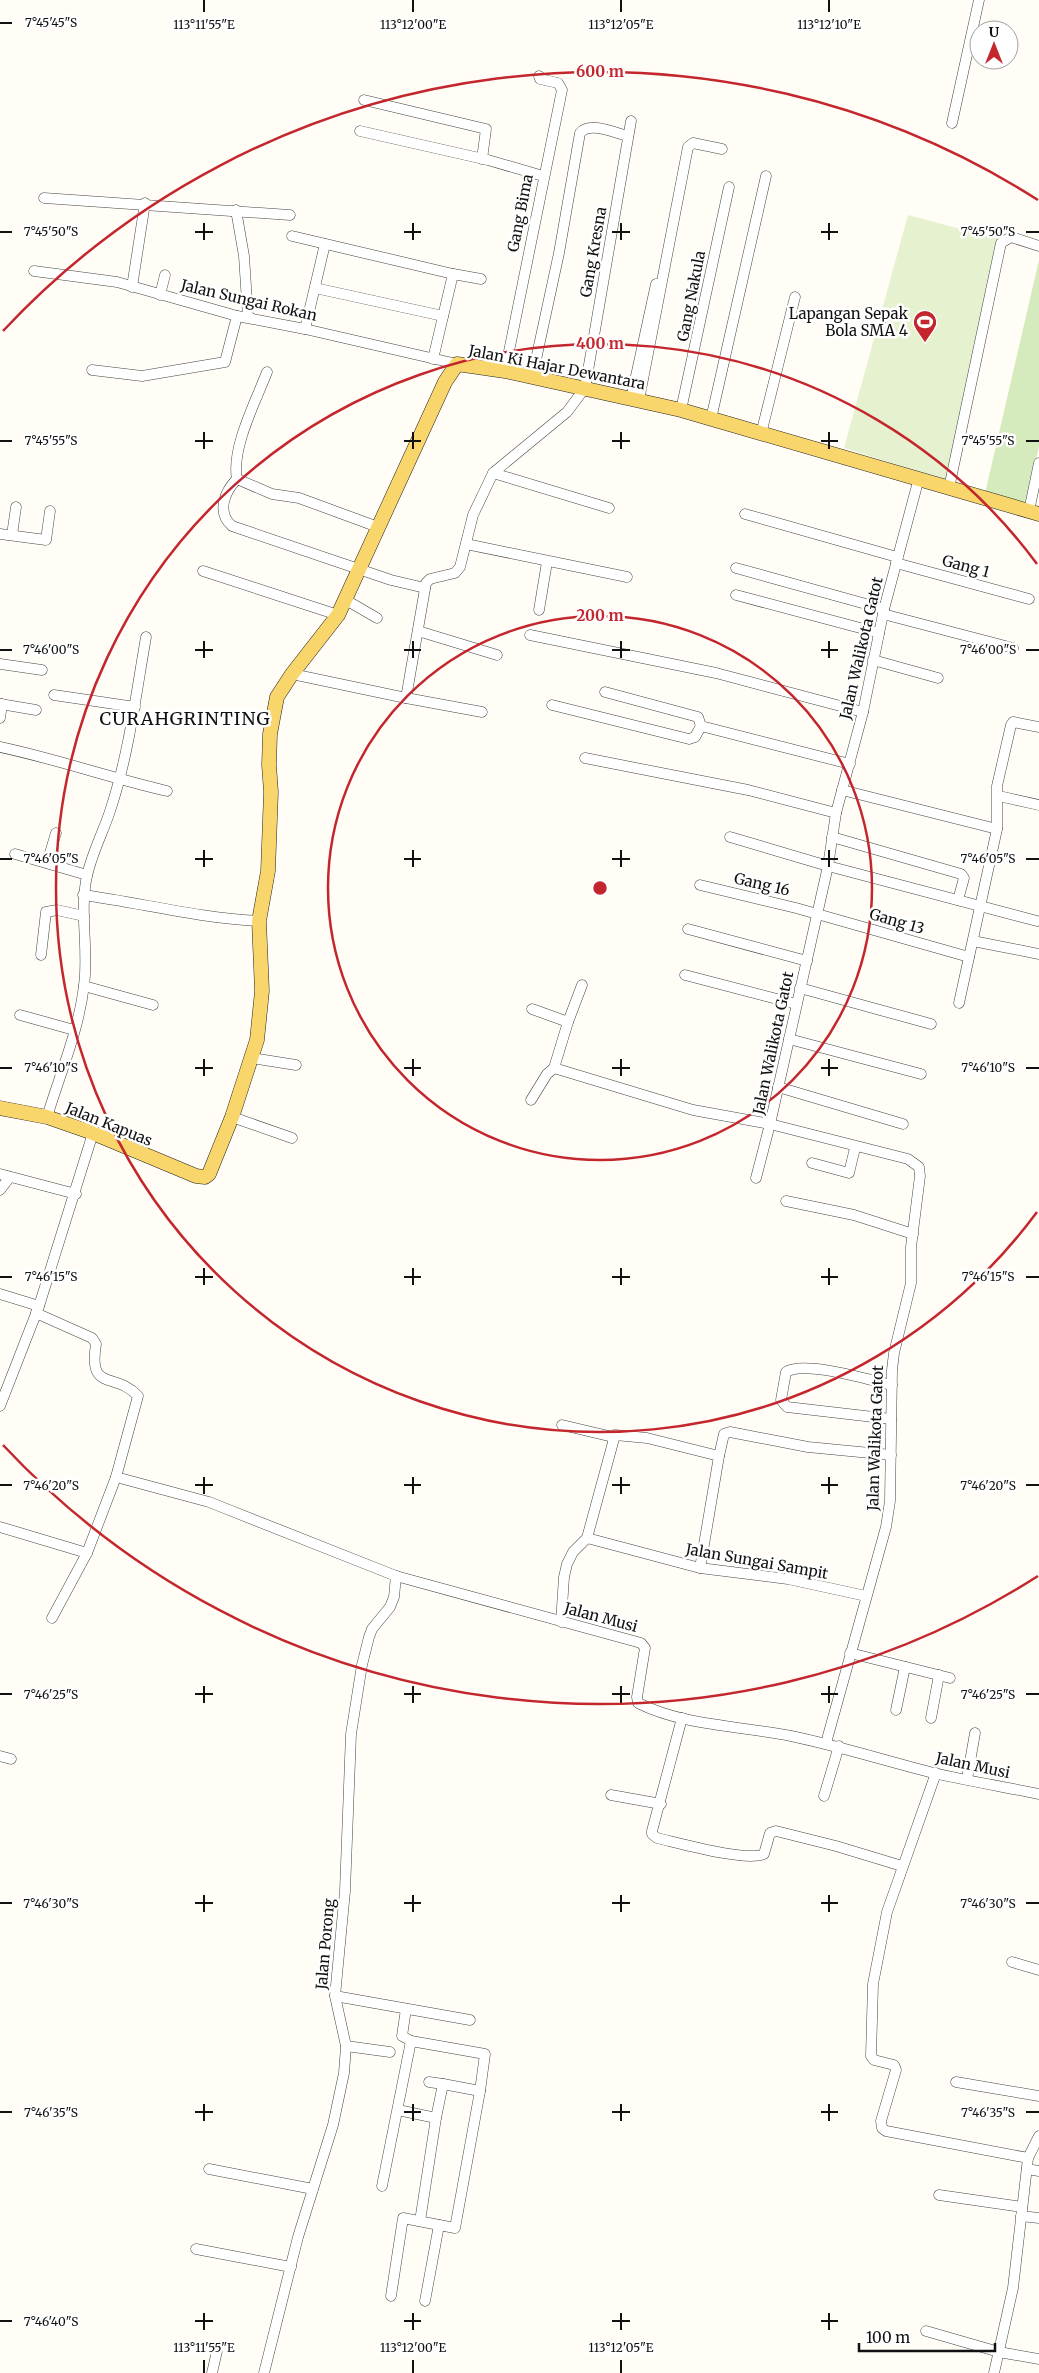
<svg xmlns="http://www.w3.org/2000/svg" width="1039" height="2373" font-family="Merriweather,serif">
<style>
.green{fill:#d5ebbd}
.pitch{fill:#e6f2cf}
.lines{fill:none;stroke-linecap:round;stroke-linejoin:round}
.minor-casing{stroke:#444;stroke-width:11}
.major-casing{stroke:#222;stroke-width:15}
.minor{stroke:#fff;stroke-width:10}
.major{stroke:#f9d66b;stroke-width:14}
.ticks{fill:none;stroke:#111;stroke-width:2}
.ring{fill:none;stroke:#c4262e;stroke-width:2.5}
.labels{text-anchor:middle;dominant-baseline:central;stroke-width:5;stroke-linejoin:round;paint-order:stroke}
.street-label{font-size:15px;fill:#111;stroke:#fff}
.poi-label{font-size:15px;fill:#111;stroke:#fff;text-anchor:end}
.quarter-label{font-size:18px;letter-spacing:1px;fill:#111;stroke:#fff}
.ticks-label{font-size:12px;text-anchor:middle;fill:#111;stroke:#fff;stroke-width:5;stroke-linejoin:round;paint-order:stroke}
.centre{fill:#c4262e;stroke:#fff;stroke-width:2.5}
.ring-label{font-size:15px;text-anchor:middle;font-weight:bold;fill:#c4262e;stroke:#fff;stroke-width:5;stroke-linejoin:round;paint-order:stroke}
</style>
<rect width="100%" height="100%" fill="#fffdf5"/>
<polygon class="green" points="1039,260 1039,446 1026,509 984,498"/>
<polygon class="pitch" points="908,215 998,239 949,481 844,448"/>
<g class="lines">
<g class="minor-casing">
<g id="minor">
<polyline points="364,100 486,129 482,159"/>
<polyline points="952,123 979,0"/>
<polyline points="360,131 488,160 543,176"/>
<polyline points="44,198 290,215"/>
<polyline points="236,210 244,256 248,317"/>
<polyline points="292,236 453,274 433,359"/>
<polyline points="34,271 117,282 237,316 305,329 457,364"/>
<polyline points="453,274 481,279"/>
<polyline points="132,287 145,203"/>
<polyline points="315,288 443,316"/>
<polyline points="160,295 165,275"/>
<polyline points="305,329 325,244"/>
<polyline points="92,370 142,376 225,362 237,316"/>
<polyline points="505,371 562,90 558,83 540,79 539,76"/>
<path d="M267,372C256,401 231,448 237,479L272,494L299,498L378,527"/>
<path d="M532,378L559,253L580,133C590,121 615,133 628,136"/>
<polyline points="631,399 656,284"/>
<polyline points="639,400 688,147 693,143 722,149"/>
<polyline points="681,410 729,187"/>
<polyline points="711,419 766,176"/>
<polyline points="761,434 795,297"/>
<polyline points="493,473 609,508"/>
<path d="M237,479C225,491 216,512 232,526L391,580L425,588"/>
<polyline points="949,488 1001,243 1011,237 1039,246"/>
<polyline points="1029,511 1039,463"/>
<polyline points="745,514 897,557"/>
<polyline points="0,534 46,540 50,511"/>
<polyline points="12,535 16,507"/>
<polyline points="466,544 627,577"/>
<polyline points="896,563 1029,599"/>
<polyline points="736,568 884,609"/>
<polyline points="203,571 338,615"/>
<polyline points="736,595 879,633"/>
<polyline points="346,600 377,618"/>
<polyline points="539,610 547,562"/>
<polyline points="883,614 1013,648"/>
<polyline points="418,631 497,655"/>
<polyline points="530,635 716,673 863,712"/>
<polyline points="873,660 938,678"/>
<polyline points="0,664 42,670"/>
<polyline points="292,674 406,698 426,583 430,579 455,573 460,567 473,515 493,473 567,412 585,388 631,121"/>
<polyline points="605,692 698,717 701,726 850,764"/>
<polyline points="54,695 135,707"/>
<polyline points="406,698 482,712"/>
<polyline points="0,704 36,710"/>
<polyline points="552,705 689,739 695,737 701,726"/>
<polyline points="0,718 2,704"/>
<path d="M0,747C56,759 111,778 167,791"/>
<polyline points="585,758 748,790 836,813"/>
<polyline points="842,790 997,829"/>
<polyline points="999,796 1039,805"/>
<polyline points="730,837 828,866 1037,921"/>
<polyline points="832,837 961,874 964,878 958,900"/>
<polyline points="15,854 87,875"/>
<polyline points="47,863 56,833"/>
<polyline points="700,885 796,908 969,957"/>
<path d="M83,895C142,903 199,918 259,921"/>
<polyline points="688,929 807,961"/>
<polyline points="973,941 1039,954"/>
<polyline points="41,955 46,912 57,910 84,916"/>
<polyline points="685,975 796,1004"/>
<polyline points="84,986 153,1005"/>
<polyline points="800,988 931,1024"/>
<polyline points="959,1003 997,829 997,786 1011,725 1013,722 1039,727"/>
<polyline points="532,1009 568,1022 554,1068 693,1110 770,1124 756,1178"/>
<polyline points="20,1015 74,1030"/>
<polyline points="568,1022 582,985"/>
<polyline points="789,1039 921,1074"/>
<polyline points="252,1058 296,1065"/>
<polyline points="778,1087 903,1124"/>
<polyline points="531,1100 547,1074 554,1068"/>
<path d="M47,1117C60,1074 79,1030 84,985C89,949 79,912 87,876C92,852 104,831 111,808C129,753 136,694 146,637"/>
<polyline points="232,1117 292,1138"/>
<polyline points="812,1163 849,1173 855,1148"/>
<polyline points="0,1174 76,1194"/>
<polyline points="0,1190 10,1177"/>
<polyline points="786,1201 854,1215 913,1234"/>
<polyline points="0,1294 39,1306"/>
<path d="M36,1313L92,1338L96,1344C88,1393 115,1371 138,1396L116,1477L209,1502L396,1576L641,1643L645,1648L637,1697L638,1703C684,1726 741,1726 791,1736C839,1746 886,1761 934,1773C969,1781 1004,1787 1039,1794"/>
<polyline points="0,1406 39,1306 93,1133"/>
<path d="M891,1419L787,1407L781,1400L786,1372C804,1360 869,1380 892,1385"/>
<polyline points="562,1425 613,1437"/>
<polyline points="719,1456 724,1434 730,1432 808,1447 891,1455"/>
<polyline points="0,1527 87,1553"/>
<polyline points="587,1538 700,1568 788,1579 866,1596"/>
<polyline points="52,1618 87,1553 116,1477"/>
<polyline points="561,1622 564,1577 567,1564 573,1552 587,1538 615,1435 647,1438 719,1456 700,1568"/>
<polyline points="850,1653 950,1678"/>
<polyline points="896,1710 905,1667"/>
<path d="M682,1718L652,1831V1834L657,1838C679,1843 746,1862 764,1854L770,1833L776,1831L836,1846L902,1866"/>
<polyline points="931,1718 939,1675"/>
<polyline points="826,1743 886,1527 890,1501 892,1370 894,1353 911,1283 911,1247 920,1176 919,1167 908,1159 770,1124 828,866 836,813 863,712 884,609 919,478"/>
<polyline points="0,1756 11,1759"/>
<polyline points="936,1773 887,1912 873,1984 871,2056 874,2060 894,2065 896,2070 881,2121 882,2128 886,2131 1028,2158"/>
<polyline points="967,1779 975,1733"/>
<polyline points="611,1795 661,1804"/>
<polyline points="824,1796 839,1746"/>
<polyline points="1012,1962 1039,1970"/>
<polyline points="335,1996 470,2020"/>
<polyline points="411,2041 485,2054 480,2091 443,2084"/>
<polyline points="346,2046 390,2052"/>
<polyline points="956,2082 1039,2096"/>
<polyline points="398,2110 436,2118 443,2084 429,2082"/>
<polyline points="209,2169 313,2189"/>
<polyline points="1027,2169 1039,2171"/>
<polyline points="382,2186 411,2041 402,2036 406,2009"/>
<polyline points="939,2195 1022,2207"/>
<polyline points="1021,2216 1039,2218"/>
<polyline points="420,2221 436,2118"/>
<polyline points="196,2249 291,2267"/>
<polyline points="391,2296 403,2218 439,2225"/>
<polyline points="425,2301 439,2225 455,2228 480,2091"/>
<polyline points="926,2331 999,2352 1039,2359"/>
<polyline points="212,2373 217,2351"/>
<polyline points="264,2373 298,2237 333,2125 344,2073 346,2046 335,1996 345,1891 351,1734 362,1665 369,1637 372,1629 390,1607 394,1597 396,1576"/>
<polyline points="994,2373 1013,2288 1028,2158 1039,2136"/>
</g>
</g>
<g class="major-casing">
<polyline id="major" points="0,1108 47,1117 93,1133 196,1176 205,1177 209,1174 232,1117 257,1040 262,991 259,921 268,871 271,792 269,765 270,734 277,697 292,674 338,615 445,382 457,364 505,371 681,410 1039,514"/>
</g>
<use href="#minor" class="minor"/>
<use href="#major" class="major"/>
</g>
<path class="ticks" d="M204,0V12M413,0V12M621,0V12M829,0V12M0,23H12M204,223V240M413,223V240M621,223V240M829,223V240M0,232H12M195,232H213M404,232H421M612,232H630M821,232H838M1026,232H1039M204,432V449M413,432V449M621,432V449M829,432V449M0,441H12M195,441H213M404,441H421M612,441H630M821,441H838M1026,441H1039M204,641V658M413,641V658M621,641V658M829,641V658M0,650H12M195,650H213M404,650H421M612,650H630M821,650H838M1026,650H1039M204,850V867M413,850V867M621,850V867M829,850V867M0,859H12M195,859H213M404,859H421M612,859H630M821,859H838M1026,859H1039M204,1059V1076M413,1059V1076M621,1059V1076M829,1059V1076M0,1068H12M195,1068H213M404,1068H421M612,1068H630M821,1068H838M1026,1068H1039M204,1268V1285M413,1268V1285M621,1268V1285M829,1268V1285M0,1277H12M195,1277H213M404,1277H421M612,1277H630M821,1277H838M1026,1277H1039M204,1477V1494M413,1477V1494M621,1477V1494M829,1477V1494M0,1485H12M195,1485H213M404,1485H421M612,1485H630M821,1485H838M1026,1485H1039M204,1686V1703M413,1686V1703M621,1686V1703M829,1686V1703M0,1694H12M195,1694H213M404,1694H421M612,1694H630M821,1694H838M1026,1694H1039M204,1895V1912M413,1895V1912M621,1895V1912M829,1895V1912M0,1903H12M195,1903H213M404,1903H421M612,1903H630M821,1903H838M1026,1903H1039M204,2104V2121M413,2104V2121M621,2104V2121M829,2104V2121M0,2112H12M195,2112H213M404,2112H421M612,2112H630M821,2112H838M1026,2112H1039M204,2313V2330M413,2313V2330M621,2313V2330M829,2313V2330M0,2321H12M195,2321H213M404,2321H421M612,2321H630M821,2321H838M204,2360V2373M413,2360V2373M621,2360V2373"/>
<g class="ring">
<circle cx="600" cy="888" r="272"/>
<path d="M1037 1212A544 544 0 1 1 1037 564"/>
<path d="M1038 1576A816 816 0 0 1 3 1445M3 331A816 816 0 0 1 1038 200"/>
</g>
<defs>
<g id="stadium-pin" transform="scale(1.25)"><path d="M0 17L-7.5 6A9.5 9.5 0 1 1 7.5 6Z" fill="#c4262e" stroke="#fff"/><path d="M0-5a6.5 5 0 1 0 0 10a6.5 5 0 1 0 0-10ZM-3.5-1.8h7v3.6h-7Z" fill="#fff"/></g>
</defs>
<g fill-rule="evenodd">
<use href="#stadium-pin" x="925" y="322"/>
</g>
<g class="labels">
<g class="street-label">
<text transform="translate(520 213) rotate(-79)">Gang Bima</text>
<text transform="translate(593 252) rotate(-80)">Gang Kresna</text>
<text transform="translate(691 296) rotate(-79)">Gang Nakula</text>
<text transform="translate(249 300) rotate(13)">Jalan Sungai Rokan</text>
<text transform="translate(557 367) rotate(11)">Jalan Ki Hajar Dewantara</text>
<text transform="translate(966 566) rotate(15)">Gang 1</text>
<text transform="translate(861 648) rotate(-77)">Jalan Walikota Gatot</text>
<text transform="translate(762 884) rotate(13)">Gang 16</text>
<text transform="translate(897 921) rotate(16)">Gang 13</text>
<text transform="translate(773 1043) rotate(-78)">Jalan Walikota Gatot</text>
<text transform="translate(109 1124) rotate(22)">Jalan Kapuas</text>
<text transform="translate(875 1438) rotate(-88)">Jalan Walikota Gatot</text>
<text transform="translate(757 1561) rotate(10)">Jalan Sungai Sampit</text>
<text transform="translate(601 1617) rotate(15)">Jalan Musi</text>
<text transform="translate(973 1765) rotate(12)">Jalan Musi</text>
<text transform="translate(325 1944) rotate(-85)">Jalan Porong</text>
</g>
<g class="poi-label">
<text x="908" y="313">Lapangan Sepak<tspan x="908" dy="17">Bola SMA 4</tspan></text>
</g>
<g class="quarter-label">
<text x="185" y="718">CURAHGRINTING</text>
</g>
</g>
<g class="ticks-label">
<text x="51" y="27">7°45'45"S</text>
<text x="204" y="29">113°11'55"E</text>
<text x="413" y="29">113°12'00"E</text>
<text x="621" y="29">113°12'05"E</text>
<text x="829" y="29">113°12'10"E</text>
<text x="51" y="236">7°45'50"S</text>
<text x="988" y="236">7°45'50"S</text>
<text x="51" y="445">7°45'55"S</text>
<text x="988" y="445">7°45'55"S</text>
<text x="51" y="654">7°46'00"S</text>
<text x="988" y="654">7°46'00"S</text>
<text x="51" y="863">7°46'05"S</text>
<text x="988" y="863">7°46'05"S</text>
<text x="51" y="1072">7°46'10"S</text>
<text x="988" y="1072">7°46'10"S</text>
<text x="51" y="1281">7°46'15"S</text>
<text x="988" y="1281">7°46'15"S</text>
<text x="51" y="1490">7°46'20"S</text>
<text x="988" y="1490">7°46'20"S</text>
<text x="51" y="1699">7°46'25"S</text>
<text x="988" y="1699">7°46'25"S</text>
<text x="51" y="1908">7°46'30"S</text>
<text x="988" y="1908">7°46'30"S</text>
<text x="51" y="2117">7°46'35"S</text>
<text x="988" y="2117">7°46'35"S</text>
<text x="51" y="2326">7°46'40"S</text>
<text x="204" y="2352">113°11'55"E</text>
<text x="413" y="2352">113°12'00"E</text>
<text x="621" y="2352">113°12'05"E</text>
</g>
<circle cx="600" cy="888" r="8" class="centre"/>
<g class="ring-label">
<text x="600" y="77">600 m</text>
<text x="600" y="349">400 m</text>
<text x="600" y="621">200 m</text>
</g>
<g transform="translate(994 45)"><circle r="24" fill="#ffffff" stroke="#a0a0a0"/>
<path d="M0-4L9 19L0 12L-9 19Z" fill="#c4262e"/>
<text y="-8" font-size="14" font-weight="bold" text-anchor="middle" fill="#111111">U</text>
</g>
<path d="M859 2343v8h136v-8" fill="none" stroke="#111111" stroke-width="2.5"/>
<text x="866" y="2343" font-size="15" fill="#111111" stroke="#ffffff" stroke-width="4" paint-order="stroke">100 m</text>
</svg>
